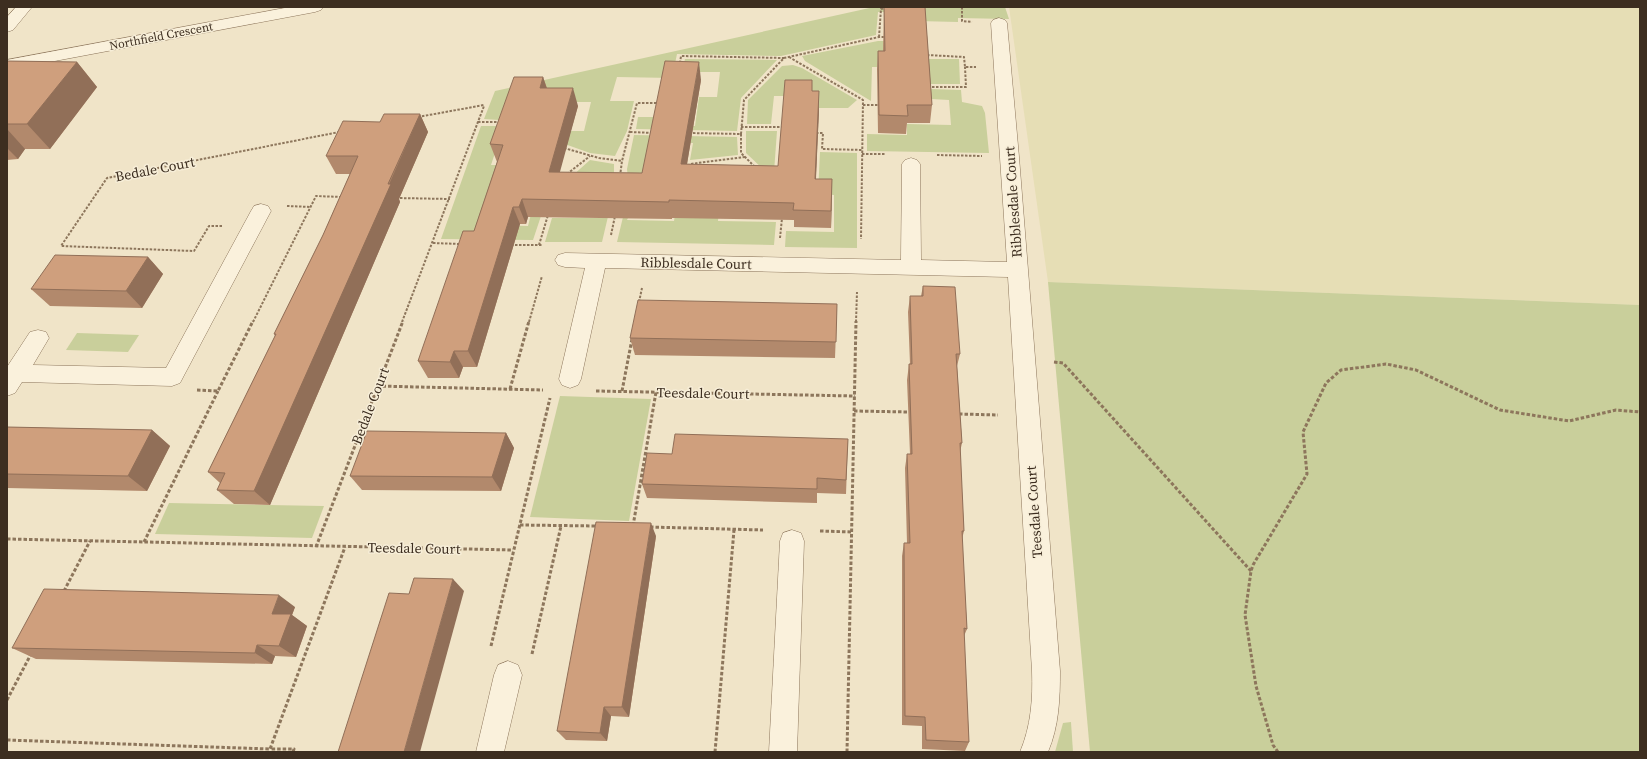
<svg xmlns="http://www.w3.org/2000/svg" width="1647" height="759" font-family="'Source Serif 4',serif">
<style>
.farmland{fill:#e6deb5}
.green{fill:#c9cf9b}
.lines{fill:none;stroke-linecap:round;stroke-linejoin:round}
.minor-casing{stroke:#8d765c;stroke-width:1}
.path-far1{stroke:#8d765c;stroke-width:2;stroke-dasharray:2.5 1.5;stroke-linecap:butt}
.path{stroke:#8d765c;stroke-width:3;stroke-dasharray:3.5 2;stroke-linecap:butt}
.minor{fill:#faf1dc;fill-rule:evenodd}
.wall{fill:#b2896c}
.shaded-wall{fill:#916f58}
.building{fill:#cf9f7d;stroke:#916f58}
.labels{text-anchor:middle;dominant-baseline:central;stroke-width:3;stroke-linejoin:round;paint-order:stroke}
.far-street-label{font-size:12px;fill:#3d2e20;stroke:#f7eed8}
.street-label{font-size:14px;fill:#3d2e20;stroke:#f7eed8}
</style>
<rect width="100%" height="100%" fill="#f0e4c8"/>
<polygon class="farmland" points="1009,7 1640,7 1640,305 1048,282"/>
<g class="green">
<polygon points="874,7 1005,7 1009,19 958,18 958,22 917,21 916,12 878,12 876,35 781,56 677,54 672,78 617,77 610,101 634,101 627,131 615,156 590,153 559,142 562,131 584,131 591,102 550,102 499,120 484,119 495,91"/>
<polygon points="878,41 887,41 887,67 872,67 871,101 805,61 802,56"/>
<polygon points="685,59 777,60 741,98 737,131 636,129 638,117 658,117 657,125 695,126 699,97 717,97 720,72 682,72"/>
<polygon points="927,59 959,59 960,84 911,84"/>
<polygon points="793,65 802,68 857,100 848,108 814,108 815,96 774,96 771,124 747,124 748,100 782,66"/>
<polygon points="930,89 961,90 962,102 982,106 985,113 989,153 867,151 867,134 907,135 907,124 951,125 949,100 931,99"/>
<polygon points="481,126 504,126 491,165 520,165 484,225 528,226 532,210 543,210 533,240 441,239"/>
<polygon points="746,131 777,131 774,172 766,172 746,153"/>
<polygon points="634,135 737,137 738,155 690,160 693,143 652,142 643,179 628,179 627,169"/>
<polygon points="820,152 857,153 857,248 785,247 786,231 834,232 834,195 818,194"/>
<polygon points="590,160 614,164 614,191 602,242 545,242 552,218 605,218 611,189 571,177"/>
<polygon points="676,209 719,210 718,221 776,222 774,245 617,242 623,217 628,218 627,220 674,221"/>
<polygon points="1048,282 1640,305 1640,752 1090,752"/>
<polygon points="77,333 139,335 128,352 66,350"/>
<polygon points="560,396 651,399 629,521 530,517"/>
<polygon points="169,503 324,506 312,538 155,534"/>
<polygon points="1071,722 1073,752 1055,752 1063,723"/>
</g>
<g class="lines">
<g class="minor-casing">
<g id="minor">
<polygon points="16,7 32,7 13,30 7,32 7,17"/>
<polygon points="290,7 323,7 321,10 315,12 7,70 7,60"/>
<path d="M999,18L1005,20L1007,23L1019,157L1060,671C1060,699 1059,726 1048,752H1020C1031,726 1033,699 1032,671L1008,277L605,268L581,379L578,385L570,388L562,385L559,379L585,268L565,267L558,265L555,260L558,255L565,253L901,260L902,164L905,160L911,158L917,160L920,164L921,260L1007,262L991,23L993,20Z"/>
<polygon points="261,204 268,206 271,211 180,383 172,386 22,382 15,393 7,396 7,367 30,332 38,330 46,332 49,338 33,365 166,368 251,211 254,206"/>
<polygon points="792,530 801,533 804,541 797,752 769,752 780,541 783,533"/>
<polygon points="508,661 518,665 522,675 504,752 476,752 494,675 498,665"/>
</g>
</g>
<g class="path-far1">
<polyline points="962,7 962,21 972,22"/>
<polyline points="879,37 881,9 893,7"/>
<polyline points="927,55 964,57 965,67 976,67"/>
<polyline points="789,57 863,100 861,239"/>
<polyline points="680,63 681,56 784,58"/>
<polyline points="928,87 966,87 965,67"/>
<polyline points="863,105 880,105"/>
<polyline points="418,117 484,105"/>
<polyline points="478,122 501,122"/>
<polyline points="741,127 783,127"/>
<polyline points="630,132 654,133"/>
<polyline points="689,133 741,134 744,100 784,58 879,37 886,37"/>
<polyline points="816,133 823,133 822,149 863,150"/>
<polyline points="741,134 741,153 756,168"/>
<polyline points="564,148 599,158 622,161"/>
<polyline points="862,154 886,154"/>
<polyline points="937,155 982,156"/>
<polyline points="690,167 690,164 745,157"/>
<polyline points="567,174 590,156"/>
<polyline points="620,176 622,161 637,103 659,103"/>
<polyline points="396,198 450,199"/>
<polyline points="287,206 311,207"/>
<polyline points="222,226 209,226 194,251 61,246 107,178 339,132"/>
<polyline points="611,235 615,216"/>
<polyline points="780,238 782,218"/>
<polyline points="433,243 460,244"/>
<polyline points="511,245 542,245"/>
<polyline points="539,245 548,215"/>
<polyline points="639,302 642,288"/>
<polyline points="253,322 316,196 341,197"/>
<polyline points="402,322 484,106"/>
<polyline points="529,322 542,276"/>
<polyline points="856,322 857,292"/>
</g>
<g class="path">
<polyline points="1054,362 1063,363 1251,571"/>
<polyline points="377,386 543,390"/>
<polyline points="510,389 529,321"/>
<polyline points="197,390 218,391 253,321"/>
<polyline points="596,391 855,396"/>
<polyline points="622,391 632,339"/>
<polyline points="854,411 910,412"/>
<polyline points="959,414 998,415"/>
<polyline points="520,525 597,526"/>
<polyline points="633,526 656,392"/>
<polyline points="650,527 763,530"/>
<polyline points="820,531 852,532"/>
<polyline points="7,539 513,550"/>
<polyline points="144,542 218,391"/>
<polyline points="316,547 403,321"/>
<polyline points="64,591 90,541"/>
<polyline points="491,646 550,398"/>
<polyline points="532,654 561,526"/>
<polyline points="7,700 31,654"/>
<polyline points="7,740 270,749"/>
<polyline points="293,752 294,749 270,749 345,547"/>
<polyline points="715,752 734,530"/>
<polyline points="847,752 856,321"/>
<polyline points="1278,752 1273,745 1256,686 1245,615 1251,571 1253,565 1307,474 1303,432 1326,383 1341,370 1386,364 1416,370 1500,410 1569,421 1616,410 1640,412"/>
</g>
<use href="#minor" class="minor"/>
</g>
<g class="wall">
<polygon points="884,7 925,7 932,105 930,123 907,123 906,134 878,133 877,69 878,51 883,51"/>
<polygon points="7,61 77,62 97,87 50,149 25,149 18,159 7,160"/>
<polygon points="543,77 547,88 578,106 559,172 642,173 701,80 687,164 778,166 812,80 812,91 819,109 816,179 832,179 831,228 794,227 794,220 672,218 672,219 528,217 526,224 520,224 477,367 463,367 459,378 428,378 418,361 474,231 497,162 490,144"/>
<polygon points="420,114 428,132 399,199 400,202 270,505 234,504 217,490 220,483 208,472 275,336 274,334 323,235 350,174 336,174 326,156"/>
<polygon points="148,257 163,274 142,308 50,306 31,289"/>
<polygon points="923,286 960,354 957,366 962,443 960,452 964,531 962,539 967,629 964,636 969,742 965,751 922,749 922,726 902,725 902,556 904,543 907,543 905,468 907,454 910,454 907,380 909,364 910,364 908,312 910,296 921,296"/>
<polygon points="837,304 835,358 635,355 630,338"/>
<polygon points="7,427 152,430 170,446 147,491 7,488"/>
<polygon points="506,433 514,448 501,491 362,490 350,476"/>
<polygon points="848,439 846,494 817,493 817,503 647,498 642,484 672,454"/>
<polygon points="656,536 629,717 611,716 607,741 566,740 557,731"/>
<polygon points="295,607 292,615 307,626 296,657 275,656 272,664 36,659 12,648"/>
</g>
<g class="shaded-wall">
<polygon points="77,62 97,87 50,149 27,124"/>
<polygon points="699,62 701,80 684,182 681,164"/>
<polygon points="543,77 549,95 540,88"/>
<polygon points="573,88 578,106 555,190 549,172"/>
<polygon points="819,91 819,109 815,197 815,179"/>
<polygon points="420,114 428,132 399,199 400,202 270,505 254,491"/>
<polygon points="7,129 25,149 18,159 7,148"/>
<polygon points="832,179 832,197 831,228 831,211"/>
<polygon points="522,199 528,217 526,224 519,207"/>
<polygon points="513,207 520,224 477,367 468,351"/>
<polygon points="148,257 163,274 142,308 126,291"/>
<polygon points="454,351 463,367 459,378 450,362"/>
<polygon points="152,430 170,446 147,491 128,476"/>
<polygon points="506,433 514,448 501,491 492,477"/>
<polygon points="651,523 656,536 629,717 622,707"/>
<polygon points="453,579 464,591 420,752 404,752"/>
<polygon points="279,595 295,607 292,615 307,626 296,657 279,646 272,614"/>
<polygon points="257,645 275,656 272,664 255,653"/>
<polygon points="604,707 611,716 607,741 600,733"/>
</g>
<g class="building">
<polygon points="884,7 925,7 932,105 907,105 908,116 879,115 878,51 885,51"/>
<polygon points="7,61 77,62 27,124 7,124"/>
<polygon points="665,61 699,62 681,164 778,166 785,80 812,80 812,91 819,91 815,179 832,179 831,211 793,210 794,203 669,200 669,202 522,199 519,207 513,207 468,351 454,351 450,362 418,361 463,231 474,231 503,145 490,144 514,77 543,77 540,88 573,88 549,172 642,173"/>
<polygon points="384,114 420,114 388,184 391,184 254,491 217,490 225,473 208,472 276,334 274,334 323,235 358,156 326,156 343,121 380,122"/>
<polygon points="55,255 148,257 126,291 31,289"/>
<polygon points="923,286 955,287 960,354 956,354 962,443 960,443 964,531 962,531 967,629 964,628 969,742 926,740 925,717 905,716 904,543 910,543 907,454 912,454 909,364 912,364 910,296 923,296"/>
<polygon points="638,300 837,304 836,342 630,338"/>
<polygon points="7,427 152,430 128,476 7,474"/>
<polygon points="367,431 506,433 492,477 350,476"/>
<polygon points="675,434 848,439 846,480 817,478 817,489 642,484 647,453 672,454"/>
<polygon points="596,522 651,523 622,707 604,707 600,733 557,731"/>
<polygon points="414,578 453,579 404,752 338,752 389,593 409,594"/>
<polygon points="44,589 279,595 272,614 291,614 279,646 257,645 255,653 12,648"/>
</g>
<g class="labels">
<g class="far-street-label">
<text transform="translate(161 36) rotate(-11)">Northfield Crescent</text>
</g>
<g class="street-label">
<text transform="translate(155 169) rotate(-11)">Bedale Court</text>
<text transform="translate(1013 202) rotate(-94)">Ribblesdale Court</text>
<text transform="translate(696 263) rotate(1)">Ribblesdale Court</text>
<text transform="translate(703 393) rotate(1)">Teesdale Court</text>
<text transform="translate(370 406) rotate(-69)">Bedale Court</text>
<text transform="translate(1034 512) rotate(-94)">Teesdale Court</text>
<text transform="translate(414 548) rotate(1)">Teesdale Court</text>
</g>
</g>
<rect width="1647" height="759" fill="none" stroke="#3d2e20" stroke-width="16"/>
</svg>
